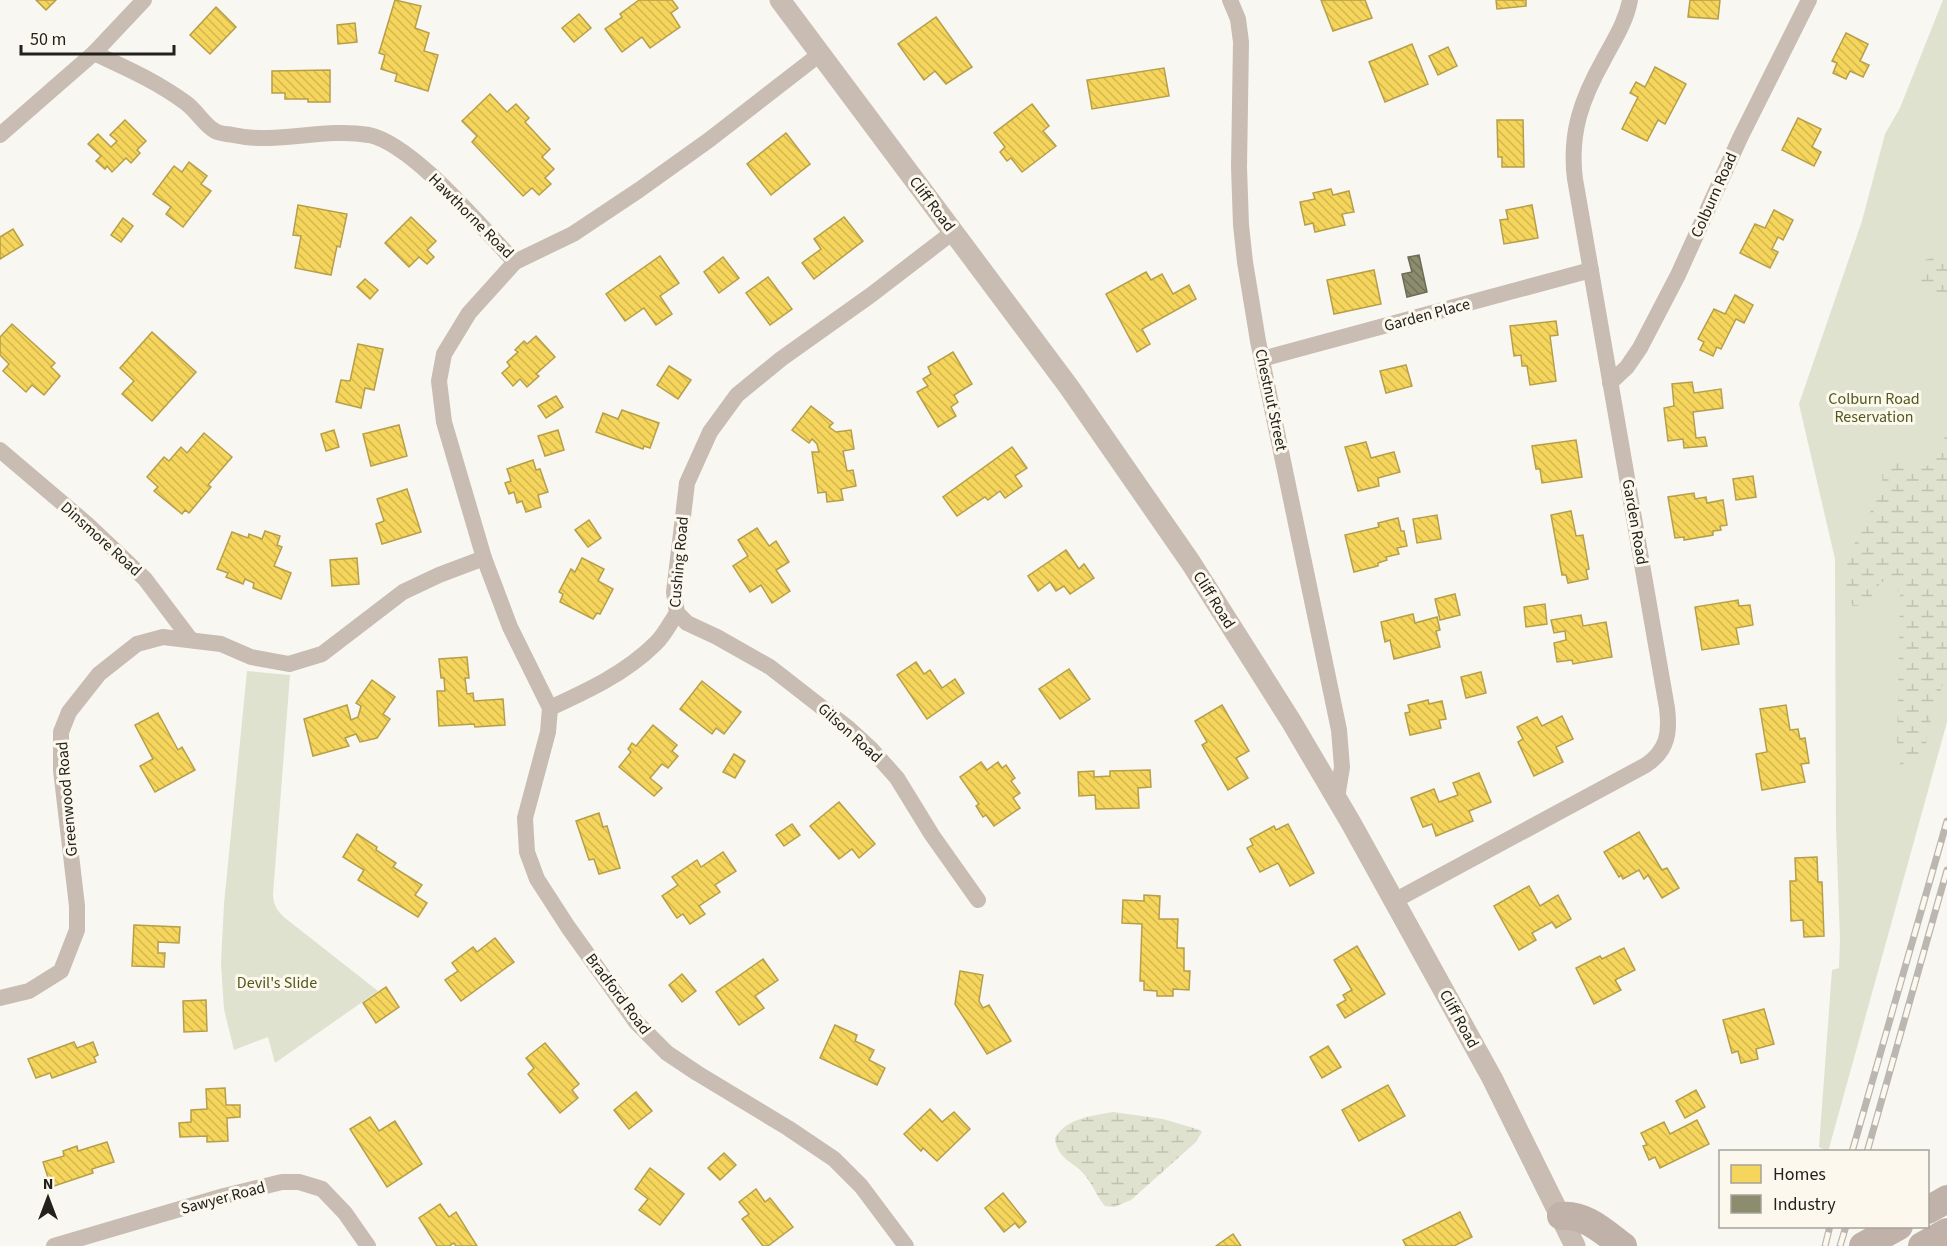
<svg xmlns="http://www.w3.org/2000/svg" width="1947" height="1246" font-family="'Source Sans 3',sans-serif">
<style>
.green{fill:#dfe2ce}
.wetland{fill:url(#wetland-marsh)}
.homes{fill:url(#homes-back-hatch);stroke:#b69f49;stroke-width:1.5}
.industry{fill:url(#industry-back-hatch);stroke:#6c6c56;stroke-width:1.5}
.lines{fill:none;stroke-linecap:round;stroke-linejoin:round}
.minor{stroke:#c8bcb3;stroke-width:16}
.tertiary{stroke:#c8bcb3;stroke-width:21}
.trunk{stroke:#c0b2a8;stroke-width:28}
.rail-casing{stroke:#bcb6b0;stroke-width:7}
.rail{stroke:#fcf8ee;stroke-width:4.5;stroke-dasharray:14;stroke-linecap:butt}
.labels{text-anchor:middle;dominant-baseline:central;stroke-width:6;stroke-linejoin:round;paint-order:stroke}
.street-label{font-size:16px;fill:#22211d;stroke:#fcf8ee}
.park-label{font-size:16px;fill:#51581c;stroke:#fcf8ee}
</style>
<defs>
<pattern id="wetland-marsh" width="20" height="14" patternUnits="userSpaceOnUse" patternTransform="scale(1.5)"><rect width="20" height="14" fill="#dfe2ce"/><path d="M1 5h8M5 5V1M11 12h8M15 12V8" fill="none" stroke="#bfc2b0"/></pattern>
<pattern id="homes-back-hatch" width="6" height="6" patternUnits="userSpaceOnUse" patternTransform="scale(1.5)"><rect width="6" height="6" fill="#f6d55c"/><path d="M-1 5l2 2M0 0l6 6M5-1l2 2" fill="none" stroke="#d3b750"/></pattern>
<pattern id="industry-back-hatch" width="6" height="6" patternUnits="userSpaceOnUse" patternTransform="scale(1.5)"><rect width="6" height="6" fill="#8c8c6e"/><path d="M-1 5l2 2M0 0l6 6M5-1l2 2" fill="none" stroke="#72725a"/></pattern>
</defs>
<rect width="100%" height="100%" fill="#f8f7f2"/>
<g class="green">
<polygon points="1943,0 1947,0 1947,722 1828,1152 1819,1147 1832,970 1839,968 1840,939 1836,827 1835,559 1799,404 1862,221 1885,134 1900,108"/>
<path d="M247,671L290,675L273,894C273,904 277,911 285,918L378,991L275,1063L268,1037L234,1050L224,1009L221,963L224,904Z"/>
</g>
<g class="wetland">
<polygon points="1933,257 1947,259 1947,293 1929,291 1918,280 1920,264 1925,260"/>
<path d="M1947,427V671L1929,726L1924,755L1917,764L1901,768L1897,749L1900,596L1896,586L1888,582H1881L1865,606H1853C1832,573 1860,535 1874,504C1877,499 1881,493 1882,487C1883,481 1882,474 1882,468C1895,454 1908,463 1924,468C1938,460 1944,442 1947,427Z"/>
<path d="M1113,1112L1163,1119L1200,1130L1202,1132L1196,1142L1131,1200L1114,1207L1105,1206C1097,1197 1094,1187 1087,1178C1077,1162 1057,1161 1055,1138C1067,1118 1091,1116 1113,1112Z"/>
</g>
<g class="homes">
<polygon points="36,0 56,0 46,10"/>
<polygon points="395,0 421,6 415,28 429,33 424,51 438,55 428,91 395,81 397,74 381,69 385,55 379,53"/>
<polygon points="639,0 672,0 678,8 671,13 680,27 650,48 642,37 622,52 605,29 622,17 620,14"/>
<polygon points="1321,0 1365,0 1372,18 1333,31"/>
<polygon points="1496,0 1526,0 1526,6 1497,9"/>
<polygon points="1690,0 1720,0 1718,19 1688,17"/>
<polygon points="216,7 236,27 210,54 190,35"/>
<polygon points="579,14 591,28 574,42 562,28"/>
<polygon points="936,17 972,67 946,84 935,71 924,80 898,44"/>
<polygon points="355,23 357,42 338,44 337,25"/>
<polygon points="1846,33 1868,44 1860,61 1869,65 1863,77 1850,71 1846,79 1833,73 1837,63 1832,61"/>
<polygon points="1412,44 1428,84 1385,102 1369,62"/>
<polygon points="1448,47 1457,66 1438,75 1429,56"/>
<polygon points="1655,67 1686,84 1665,124 1658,120 1647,141 1622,129 1638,97 1630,93 1636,82 1645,87"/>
<polygon points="1164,68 1169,96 1092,109 1087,80"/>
<polygon points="330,70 330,102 308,102 308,99 285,99 285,93 272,93 272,71"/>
<polygon points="490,94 507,112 516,104 529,118 525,122 550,149 542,157 554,169 545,178 551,184 539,195 532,188 523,196 472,142 477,136 462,121"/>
<polygon points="1032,104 1049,126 1043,131 1056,146 1022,172 1011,158 1007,161 1000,152 1005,147 994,133"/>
<polygon points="1798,118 1821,129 1812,147 1821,152 1814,166 1782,150"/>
<polygon points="125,120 146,141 137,150 140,153 131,163 126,158 112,172 107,166 105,169 96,161 101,156 88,144 98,134 111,147 117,141 110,135"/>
<polygon points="1497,120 1523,120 1524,167 1502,167 1502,157 1498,157"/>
<polygon points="786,133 810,164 771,195 747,164"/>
<polygon points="189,162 207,176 201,184 211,191 183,227 166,214 171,207 153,194 174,166 182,172"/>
<polygon points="1331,189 1333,195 1349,191 1354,212 1342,214 1345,225 1315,232 1313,223 1305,225 1300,202 1315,199 1313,193"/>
<polygon points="298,205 347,214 340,247 337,246 331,275 295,268 301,236 293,235"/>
<polygon points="1532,205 1538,238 1504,244 1500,220 1508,219 1506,210"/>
<polygon points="1774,210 1793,220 1783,240 1778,237 1772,249 1778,252 1770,268 1740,253 1755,224 1765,228"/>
<polygon points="411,217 436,241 427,250 434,257 427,264 419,257 409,267 385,243"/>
<polygon points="844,217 863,241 814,279 802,263 821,249 814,239"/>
<polygon points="123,218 133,226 121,242 111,235"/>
<polygon points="13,229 23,245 0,259 0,237"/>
<polygon points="660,256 679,283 660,296 672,314 656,325 644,308 625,321 606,294"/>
<polygon points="723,257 739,278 719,293 704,272"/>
<polygon points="1374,270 1381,304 1334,314 1327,280"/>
<polygon points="1146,272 1151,280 1162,274 1173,294 1189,285 1196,299 1142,329 1150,344 1137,352 1106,294"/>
<polygon points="768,277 792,309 770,325 746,293"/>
<polygon points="365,279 378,290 370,299 357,287"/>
<polygon points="1735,295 1753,305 1744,323 1736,319 1721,349 1717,347 1713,356 1700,350 1704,342 1698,339 1714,309 1725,314"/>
<polygon points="1556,321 1558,335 1550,336 1556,381 1530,385 1527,366 1522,366 1521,355 1514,356 1510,326"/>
<polygon points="12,324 55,363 51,367 60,376 44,395 32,385 26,392 3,371 9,364 0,355 0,337"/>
<polygon points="152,332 196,372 152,421 122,394 134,381 120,368"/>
<polygon points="536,336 555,357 536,374 539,376 527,387 520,379 513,386 502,373 510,366 507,362 518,352 515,350 524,341 527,344"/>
<polygon points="358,344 383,349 374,390 365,388 361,408 336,402 341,380 350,381"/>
<polygon points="953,352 972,384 954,395 958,402 951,407 956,416 938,427 917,392 928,386 923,379 931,374 928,367"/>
<polygon points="1406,365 1412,386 1386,393 1380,371"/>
<polygon points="669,366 691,380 678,399 657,385"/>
<polygon points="1692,382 1694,393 1721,389 1723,408 1693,412 1696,438 1705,437 1707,446 1684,448 1683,439 1668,441 1664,408 1674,406 1672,384"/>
<polygon points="556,396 563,407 546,418 538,406"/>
<polygon points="811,406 833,423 829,427 836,432 851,430 854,449 843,451 847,471 853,470 856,486 841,489 843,500 827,502 826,492 818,493 812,452 819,452 817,444 812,439 809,443 792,430"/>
<polygon points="622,410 659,423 650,448 644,446 643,449 596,432 603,413 618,419"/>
<polygon points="399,425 407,456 371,466 363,434"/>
<polygon points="334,430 339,447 326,451 321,434"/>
<polygon points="558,430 564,450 545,456 538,436"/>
<polygon points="204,433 232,457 208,485 211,487 189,513 185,510 182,514 154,491 158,487 147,477 164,457 169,461 181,447 187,453"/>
<polygon points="1576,440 1582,477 1542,483 1540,469 1536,469 1532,446"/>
<polygon points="1366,442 1371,458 1394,452 1400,472 1378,478 1379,486 1358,491 1345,447"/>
<polygon points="1012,447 1027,468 1015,476 1022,486 1005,498 1000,491 988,500 985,497 957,516 943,497"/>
<polygon points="533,460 536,470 540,469 548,492 538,495 541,507 526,512 522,501 517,503 514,492 509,494 505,483 511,481 507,469"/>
<polygon points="1753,476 1756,497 1736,500 1733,479"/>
<polygon points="407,489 421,532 382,544 376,524 384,521 377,499"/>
<polygon points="1694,493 1695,499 1706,497 1707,503 1723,500 1727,525 1720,526 1721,530 1713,531 1713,535 1684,540 1684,537 1675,538 1668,497"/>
<polygon points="1571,511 1576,536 1583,535 1589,569 1586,570 1588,579 1568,583 1566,575 1562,575 1551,515"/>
<polygon points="1437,515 1441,539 1417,543 1413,519"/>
<polygon points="1398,518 1401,531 1404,531 1407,546 1397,548 1399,554 1386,557 1387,560 1378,563 1378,566 1354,572 1345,535 1379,527 1378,523"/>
<polygon points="589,520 601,538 588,547 575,530"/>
<polygon points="757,528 769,546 776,541 789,562 776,570 790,591 772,603 761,585 750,592 733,566 748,556 738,540"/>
<polygon points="265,531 280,536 277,545 282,547 274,566 291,573 281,599 253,588 254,583 245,579 243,584 226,577 228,573 217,569 232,532 248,538 249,534 262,539"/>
<polygon points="1066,550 1079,569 1084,564 1094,578 1070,594 1064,586 1056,591 1050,582 1038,591 1028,576"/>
<polygon points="357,558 359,584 332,586 330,560"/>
<polygon points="582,558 604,569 598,581 613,589 600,614 597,613 593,619 560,602 563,594 559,592 571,569 575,572"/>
<polygon points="1455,594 1460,615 1440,620 1435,599"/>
<polygon points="1738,600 1739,606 1750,605 1753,625 1736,628 1739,644 1702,650 1695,607"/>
<polygon points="1545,604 1547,624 1526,627 1524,607"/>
<polygon points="1413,614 1415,623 1437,617 1440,630 1436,631 1440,647 1394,659 1390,640 1385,642 1381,622"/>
<polygon points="1581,615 1583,626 1606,622 1612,657 1573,664 1572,660 1557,662 1554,643 1566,640 1565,631 1554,633 1551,620"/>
<polygon points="467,657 469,678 465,678 467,694 473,693 474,701 503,699 505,725 475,727 474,724 439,726 437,691 445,691 444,678 441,678 439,659"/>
<polygon points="916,662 924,674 930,670 942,688 955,679 964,693 927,719 897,675"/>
<polygon points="1069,669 1090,699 1060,719 1039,689"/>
<polygon points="1481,672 1486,693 1466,698 1461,677"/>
<polygon points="372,680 395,697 383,714 390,719 377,738 360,742 356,734 345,738 349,746 313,756 304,719 347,705 351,720 358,717 361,706 356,703"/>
<polygon points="702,681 741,712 724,734 716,728 712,734 680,709"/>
<polygon points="1428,700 1429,704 1442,701 1446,719 1439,720 1441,728 1410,735 1405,713 1410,712 1408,705"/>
<polygon points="1222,705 1249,751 1236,758 1248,778 1228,790 1202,745 1207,742 1195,721"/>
<polygon points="1786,705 1790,730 1798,729 1800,739 1805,738 1809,763 1801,764 1805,782 1762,790 1756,754 1767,752 1760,709"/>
<polygon points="158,713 178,750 182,747 195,770 155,792 140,766 153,759 135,725"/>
<polygon points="1562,716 1573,739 1556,747 1563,762 1534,776 1518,742 1523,739 1517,727 1537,717 1542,726"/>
<polygon points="653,725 677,745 672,751 678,756 668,768 662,764 650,778 662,788 654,796 619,767 631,752 628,749 632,743 636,746"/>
<polygon points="734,754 745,761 735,778 723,772"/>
<polygon points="981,762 987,770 998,762 1002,768 1006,765 1015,778 1011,781 1020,793 1013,798 1020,808 994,826 986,815 983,817 976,806 979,804 960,777"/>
<polygon points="1150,770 1151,787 1138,788 1139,808 1096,809 1095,795 1079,796 1078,772 1094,771 1094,777 1110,776 1110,771"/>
<polygon points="1479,773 1491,802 1469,811 1473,821 1436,836 1432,824 1423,827 1411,798 1434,789 1439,802 1458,795 1453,783"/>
<polygon points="839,802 875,844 859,858 852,849 839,859 810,826"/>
<polygon points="599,813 603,827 607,826 620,868 599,874 594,859 589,860 576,821"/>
<polygon points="792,824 800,835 784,846 776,835"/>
<polygon points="1288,824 1314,873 1290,886 1278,863 1260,872 1247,848 1253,845 1250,839 1274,826 1276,830"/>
<polygon points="1639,832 1662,870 1667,868 1679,888 1662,898 1648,875 1644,879 1639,870 1623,879 1621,875 1619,877 1604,852"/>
<polygon points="357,834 377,847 376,850 396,863 393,867 422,885 415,895 427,903 418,917 358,880 364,870 343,857"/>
<polygon points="723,852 736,871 715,885 720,892 699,906 705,914 690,924 683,914 677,918 662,896 678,885 672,877 697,860 701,867"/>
<polygon points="1817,857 1818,882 1822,882 1824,936 1804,937 1803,920 1791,921 1790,881 1796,881 1795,858"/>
<polygon points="1529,886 1540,906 1558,895 1571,919 1556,928 1552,922 1532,933 1536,940 1519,950 1494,906"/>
<polygon points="1144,895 1160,896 1159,919 1178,919 1177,948 1184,948 1184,971 1190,971 1189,990 1173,989 1173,996 1157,996 1157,991 1144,990 1144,981 1140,981 1142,924 1122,923 1123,900 1144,901"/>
<polygon points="134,925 180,927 179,943 158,942 158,953 165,953 164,967 132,966"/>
<polygon points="495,938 514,962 461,1001 445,980 458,971 452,963 473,947 477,952"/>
<polygon points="1357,946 1385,994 1345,1018 1337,1005 1346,1000 1343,995 1352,990 1334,960"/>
<polygon points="1624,948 1635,970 1615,980 1621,990 1594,1004 1576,968 1600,956 1602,959"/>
<polygon points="763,959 778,980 755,996 764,1008 739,1025 716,992"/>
<polygon points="960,971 983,975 979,1001 983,1008 989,1005 1011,1041 987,1054 955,1004"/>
<polygon points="682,974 696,991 682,1002 669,985"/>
<polygon points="386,987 399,1007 376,1023 363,1003"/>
<polygon points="206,1000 207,1031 184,1032 183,1001"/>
<polygon points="1764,1009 1774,1044 1756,1049 1758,1059 1741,1063 1738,1051 1732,1053 1723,1020"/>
<polygon points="835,1025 857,1035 855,1041 874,1050 869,1060 885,1068 877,1085 820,1058"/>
<polygon points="74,1042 77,1048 93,1042 98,1055 94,1057 96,1062 52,1078 50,1073 36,1078 28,1059"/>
<polygon points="545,1043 579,1084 572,1090 578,1098 560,1113 528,1074 534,1068 526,1058"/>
<polygon points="1328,1046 1341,1067 1322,1078 1310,1057"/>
<polygon points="1388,1085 1405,1116 1359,1141 1342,1110"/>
<polygon points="225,1088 226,1105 240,1105 240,1117 227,1118 228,1141 207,1142 207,1136 180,1137 179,1123 191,1122 191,1110 207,1109 206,1089"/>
<polygon points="1696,1090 1705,1107 1685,1118 1676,1101"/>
<polygon points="636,1092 652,1111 629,1129 614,1110"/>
<polygon points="930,1109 942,1122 954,1112 970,1129 937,1161 923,1148 921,1151 904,1134"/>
<polygon points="370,1117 379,1131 395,1121 422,1164 387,1187 350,1129"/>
<polygon points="1697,1120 1709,1144 1660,1168 1655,1157 1649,1160 1643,1146 1647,1145 1641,1133 1664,1122 1670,1134"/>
<polygon points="107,1142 114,1162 92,1169 93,1173 51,1187 43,1162 64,1156 63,1151 77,1146 78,1151"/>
<polygon points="724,1153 736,1165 720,1180 708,1168"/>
<polygon points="650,1168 684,1194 660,1225 639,1210 648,1199 635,1189"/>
<polygon points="756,1189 765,1202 770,1198 793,1227 768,1246 763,1246 742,1219 749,1214 739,1202"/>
<polygon points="1003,1193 1026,1222 1019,1228 1015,1223 1004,1232 985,1208"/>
<polygon points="440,1204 449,1217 456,1212 477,1246 456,1246 454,1243 449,1246 437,1246 419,1218"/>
<polygon points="1460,1212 1472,1237 1454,1246 1406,1246 1403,1240"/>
<polygon points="1233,1234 1241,1246 1216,1246"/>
</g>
<polygon class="industry" points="1419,255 1427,292 1407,297 1402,274 1412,272 1408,257"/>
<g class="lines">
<g class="minor">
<polyline points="1230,0 1238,19 1241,42 1239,167 1241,225 1245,262 1258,341 1339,730 1342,767 1337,798"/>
<path d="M94,53C128,69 156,81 186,103C197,111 204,125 215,131C220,134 228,134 233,135C278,145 323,127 369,135C413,144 482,228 515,262L573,234L639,190L709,140L820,54"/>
<polyline points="0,135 94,53 144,0"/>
<path d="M515,262L469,313L444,354L439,381L444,422L484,558L510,627L550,708C587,691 626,673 655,644C664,636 670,623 677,613L674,592L687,483L710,432L737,395L781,359L871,295L953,232"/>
<polyline points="1262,359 1591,270"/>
<polyline points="1610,383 1627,367 1640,348 1678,275 1740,138 1809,0"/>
<polyline points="0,450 87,524 145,579 191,640"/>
<polyline points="677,613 687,623 717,637 770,667 847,727 872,750 897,778 932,835 978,900"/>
<polyline points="550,708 548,732 525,818 527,852 537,879 568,927 636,1022 667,1053 697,1073 788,1128 834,1159 861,1186 906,1246"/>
<path d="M1394,901L1646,765C1668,750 1670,732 1667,708L1575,179C1569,133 1582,98 1604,59C1614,40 1626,22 1630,0"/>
<polyline points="0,998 29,991 61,971 77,930 77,906 61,770 61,732 69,712 99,674 137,644 163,637 221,644 251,657 289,664 322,654 403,592 439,575 484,558"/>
<polyline points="54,1246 224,1196 282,1182 299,1182 322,1189 345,1213 368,1246"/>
</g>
<polyline class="tertiary" points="780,0 1069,387 1191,563 1291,721 1351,823 1492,1078 1575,1246"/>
<g class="trunk">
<polyline points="1928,1210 1947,1199"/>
<path d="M1561,1216C1585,1213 1605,1233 1623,1246"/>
<polyline points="1863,1246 1899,1226"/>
<polyline points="1922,1246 1947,1232"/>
</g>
<g class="rail-casing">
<g id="rail">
<polyline points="1852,1152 1947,821"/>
<polyline points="1867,1152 1947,870"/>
<polyline points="1825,1246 1830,1226"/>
<polyline points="1840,1246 1846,1226"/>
</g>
</g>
<use href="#rail" class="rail"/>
</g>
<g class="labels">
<g class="street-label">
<text transform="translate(1714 195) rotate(-66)">Colburn Road</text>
<text transform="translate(932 204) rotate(53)">Cliff Road</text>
<text transform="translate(471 216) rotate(45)">Hawthorne Road</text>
<text transform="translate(1427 315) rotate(-15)">Garden Place</text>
<text transform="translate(1271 400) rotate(78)">Chestnut Street</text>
<text transform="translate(1635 522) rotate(80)">Garden Road</text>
<text transform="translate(101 539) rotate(42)">Dinsmore Road</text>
<text transform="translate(679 562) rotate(-85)">Cushing Road</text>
<text transform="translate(1214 600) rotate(58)">Cliff Road</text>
<text transform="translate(850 733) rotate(42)">Gilson Road</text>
<text transform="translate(67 799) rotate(-95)">Greenwood Road</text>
<text transform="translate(618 994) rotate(53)">Bradford Road</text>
<text transform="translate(1459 1019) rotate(61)">Cliff Road</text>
<text transform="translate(223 1198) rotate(-15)">Sawyer Road</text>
</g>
<g class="park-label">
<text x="1874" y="399">Colburn Road<tspan x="1874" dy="18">Reservation</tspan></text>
<text x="277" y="983">Devil's Slide</text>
</g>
</g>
<rect x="1719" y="1150" width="210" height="78" fill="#fcf8ee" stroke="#a5a29a" stroke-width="1.5"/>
<rect x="1731" y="1165" width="30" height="18" fill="#f6d55c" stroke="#a5a29a" stroke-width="1.5"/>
<text x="1773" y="1180" font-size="18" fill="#22211d">Homes</text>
<rect x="1731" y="1195" width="30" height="18" fill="#8c8c6e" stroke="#a5a29a" stroke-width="1.5"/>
<text x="1773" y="1210" font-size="18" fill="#22211d">Industry</text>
<g transform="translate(48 1198)" stroke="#fcf8ee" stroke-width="4.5" paint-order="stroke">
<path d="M0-4.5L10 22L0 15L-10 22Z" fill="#22211d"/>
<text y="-9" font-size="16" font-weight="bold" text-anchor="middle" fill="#22211d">N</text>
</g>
<path d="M21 45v9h153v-9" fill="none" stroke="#22211d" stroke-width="3"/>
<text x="30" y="45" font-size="18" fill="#22211d" stroke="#fcf8ee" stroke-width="4.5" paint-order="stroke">50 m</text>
</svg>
